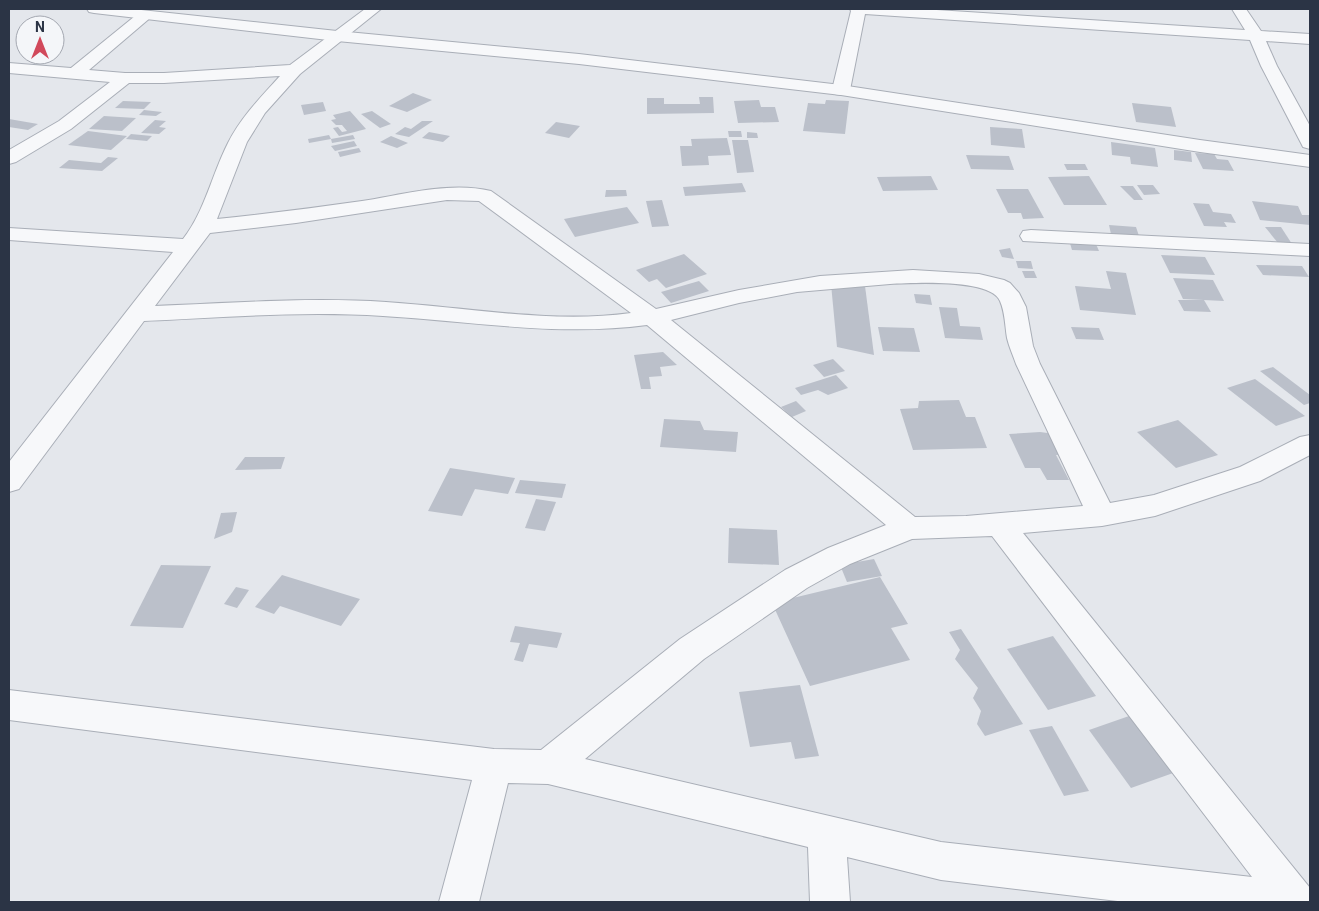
<svg xmlns="http://www.w3.org/2000/svg" width="1319" height="911" font-family="Roboto,sans-serif">
<style>
.building{fill:#bbc0ca}
.lines{fill:none;stroke-linecap:round;stroke-linejoin:round}
.minor-casing{stroke:#a9aeb7;stroke-width:2}
.tertiary-casing{stroke:#a9aeb7;stroke-width:2}
.minor{fill:#f7f8fa;fill-rule:evenodd}
.tertiary{fill:#f7f8fa;fill-rule:evenodd}
</style>
<rect width="100%" height="100%" fill="#e4e7ec"/>
<g class="building">
<polygon points="413,93 432,100 407,112 389,106"/>
<polygon points="699,97 713,97 714,113 647,114 647,98 664,98 664,104 700,104"/>
<polygon points="759,100 761,107 775,107 779,122 738,123 734,101"/>
<polygon points="826,100 849,101 845,134 803,131 808,103 825,104"/>
<polygon points="123,101 151,102 144,109 115,108"/>
<polygon points="323,102 326,111 304,115 301,105"/>
<polygon points="1132,103 1171,107 1176,127 1136,122"/>
<polygon points="144,110 162,112 156,116 139,115"/>
<polygon points="350,111 366,129 339,136 333,128 338,127 342,132 347,131 342,125 336,125 331,120 336,119 333,115"/>
<polygon points="372,111 391,124 380,128 361,114"/>
<polygon points="104,116 136,118 122,131 89,129"/>
<polygon points="9,119 38,124 28,130 9,127"/>
<polygon points="155,120 166,121 159,127 166,128 159,134 141,133"/>
<polygon points="422,121 433,121 409,137 395,134 405,127 411,129"/>
<polygon points="556,122 580,126 569,138 545,133"/>
<polygon points="990,127 1022,129 1025,148 991,145"/>
<polygon points="88,131 127,136 111,150 68,145"/>
<polygon points="728,131 741,131 742,137 729,137"/>
<polygon points="429,132 450,136 443,142 422,138"/>
<polygon points="747,132 757,133 758,138 747,138"/>
<polygon points="131,134 152,136 147,141 126,139"/>
<polygon points="329,135 331,139 309,143 308,139"/>
<polygon points="353,135 355,139 332,143 331,139"/>
<polygon points="391,136 408,143 397,148 380,142"/>
<polygon points="727,138 731,155 708,156 709,165 682,166 680,146 692,146 691,139"/>
<polygon points="732,140 748,140 754,172 737,173"/>
<polygon points="354,141 357,146 335,151 331,146"/>
<polygon points="1111,142 1155,148 1158,167 1131,164 1130,157 1112,155"/>
<polygon points="359,148 361,152 340,157 338,152"/>
<polygon points="1174,150 1191,152 1192,162 1174,160"/>
<polygon points="1195,153 1214,154 1217,159 1228,160 1234,171 1203,169"/>
<polygon points="966,155 1009,156 1014,170 971,169"/>
<polygon points="108,157 118,158 102,171 59,168 69,160 101,163"/>
<polygon points="1064,164 1085,164 1088,170 1067,170"/>
<polygon points="931,176 938,190 883,191 877,177"/>
<polygon points="1089,176 1107,205 1064,205 1048,177"/>
<polygon points="742,183 746,192 685,196 683,187"/>
<polygon points="1137,185 1153,185 1160,194 1144,195"/>
<polygon points="1120,186 1133,186 1143,200 1134,200"/>
<polygon points="996,189 1028,189 1044,218 1023,219 1021,213 1008,213"/>
<polygon points="606,190 626,190 627,196 605,197"/>
<polygon points="662,200 669,226 652,227 646,201"/>
<polygon points="1252,201 1298,206 1302,215 1309,215 1310,225 1260,220"/>
<polygon points="1193,203 1209,204 1213,212 1231,214 1236,223 1224,222 1227,227 1204,226"/>
<polygon points="627,207 639,223 575,237 564,219"/>
<polygon points="1109,225 1136,227 1139,236 1111,234"/>
<polygon points="1265,227 1281,227 1292,244 1278,243"/>
<polygon points="1069,240 1095,242 1099,251 1072,250"/>
<polygon points="1010,248 1014,259 1002,257 999,250"/>
<polygon points="684,254 707,274 666,288 657,279 649,282 636,270"/>
<polygon points="1161,255 1205,257 1215,275 1170,273"/>
<polygon points="1016,261 1031,261 1033,269 1018,268"/>
<polygon points="1256,265 1302,266 1309,277 1263,275"/>
<polygon points="1022,271 1034,271 1037,278 1025,278"/>
<polygon points="1106,271 1126,273 1136,315 1080,310 1075,286 1111,289"/>
<polygon points="1173,278 1213,280 1224,301 1183,299"/>
<polygon points="699,281 709,291 671,303 661,292"/>
<polygon points="831,284 865,286 874,355 837,347"/>
<polygon points="914,294 930,295 932,305 916,303"/>
<polygon points="1178,300 1204,300 1211,312 1184,311"/>
<polygon points="939,307 957,308 960,326 980,327 983,340 945,338"/>
<polygon points="878,327 914,328 920,352 883,351"/>
<polygon points="1071,327 1099,328 1104,340 1076,339"/>
<polygon points="663,352 677,365 660,367 662,376 649,377 651,389 641,389 634,355"/>
<polygon points="833,359 845,371 824,377 813,365"/>
<polygon points="1273,367 1310,395 1310,403 1304,405 1260,371"/>
<polygon points="836,375 848,388 828,395 818,390 801,395 795,388"/>
<polygon points="1255,379 1305,416 1276,426 1227,388"/>
<polygon points="959,400 966,417 975,417 987,448 913,450 900,409 918,408 919,401"/>
<polygon points="796,401 806,411 792,417 781,407"/>
<polygon points="664,419 700,421 704,430 738,432 736,452 660,447"/>
<polygon points="1178,420 1218,455 1176,468 1137,432"/>
<polygon points="1040,432 1055,434 1066,454 1056,455 1069,480 1047,480 1040,468 1025,468 1009,434"/>
<polygon points="245,457 285,457 281,469 235,470"/>
<polygon points="450,468 515,478 508,494 475,489 462,516 428,511"/>
<polygon points="520,480 566,484 562,498 515,493"/>
<polygon points="536,499 556,502 545,531 525,528"/>
<polygon points="237,512 232,532 214,539 221,513"/>
<polygon points="729,528 777,530 779,565 728,563"/>
<polygon points="874,559 882,576 847,582 840,565"/>
<polygon points="161,565 211,566 183,628 130,626"/>
<polygon points="282,575 360,599 341,626 280,606 274,614 255,607"/>
<polygon points="880,577 908,624 891,628 910,660 810,686 772,603"/>
<polygon points="236,587 249,590 237,608 224,604"/>
<polygon points="515,626 562,633 557,648 529,644 523,662 514,660 520,643 510,642"/>
<polygon points="961,629 1023,724 985,736 977,724 981,711 973,698 978,688 955,659 960,650 949,632"/>
<polygon points="1053,636 1096,696 1048,710 1007,649"/>
<polygon points="800,685 819,756 795,759 791,742 750,747 739,692"/>
<polygon points="1132,715 1176,772 1131,788 1089,730"/>
<polygon points="1052,726 1089,791 1064,796 1029,730"/>
</g>
<g class="lines">
<g class="minor-casing">
<g id="minor">
<path d="M365,9H381L300,74L265,113L247,142L217,219C265,214 313,208 362,201C402,195 450,181 491,191L656,309L739,290L820,276L913,270L979,274L1004,280L1010,283L1019,293L1026,307L1033,346L1040,364L1110,503L1154,495L1240,467L1300,437L1310,435V455L1260,481L1155,516L1102,526L1023,533L1310,888V902H1126L941,880L847,857L850,902H810L808,847L548,784L508,783L479,902H439L472,780L9,720V690L494,749L541,750L680,639L785,570L828,548L886,525L647,325C558,337 471,321 383,316C303,311 224,317 144,321L19,489L9,492V462L173,252L9,240V228L183,239C205,211 212,174 228,143C241,117 261,97 280,76L164,83H129L71,129L16,162L9,164V150L59,121L110,82L9,73V63L71,68L140,12H150L152,15L150,18L89,70L125,73H164L290,65ZM447,200L479,201L631,313C550,324 467,307 386,302C309,297 232,303 155,306L210,233L296,223ZM890,284C912,283 990,278 1000,301C1005,312 1005,326 1007,338C1009,347 1013,355 1016,364L1083,506L966,516L915,517L671,320L739,303L797,292ZM992,536L1252,877L941,842L585,759L704,659L807,588L850,564L912,539Z"/>
<polygon points="850,9 921,9 1245,30 1232,9 1246,9 1261,31 1310,34 1310,44 1266,41 1277,66 1310,126 1310,149 1303,147 1301,143 1261,66 1250,40 865,14 850,90 847,94 841,95 835,94 832,90 851,11"/>
<polygon points="1031,230 1310,244 1310,256 1023,241 1020,236 1023,231"/>
</g>
</g>
<g class="tertiary-casing">
<polygon id="tertiary" points="87,9 132,9 337,31 579,54 841,85 1200,140 1310,155 1310,167 1200,152 841,95 579,64 337,41 94,13 89,12"/>
</g>
<use href="#minor" class="minor"/>
<use href="#tertiary" class="tertiary"/>
</g>
<rect width="1319" height="911" fill="none" stroke="#2b3445" stroke-width="20"/>
<g transform="translate(40 40)"><circle r="24" fill="#f4f6f9" stroke="#a4a8b1"/>
<path d="M0-4L9 19L0 12L-9 19Z" fill="#d1495b"/>
<text y="-8" font-size="14" font-weight="bold" text-anchor="middle" fill="#2b3445">N</text>
</g>
</svg>
